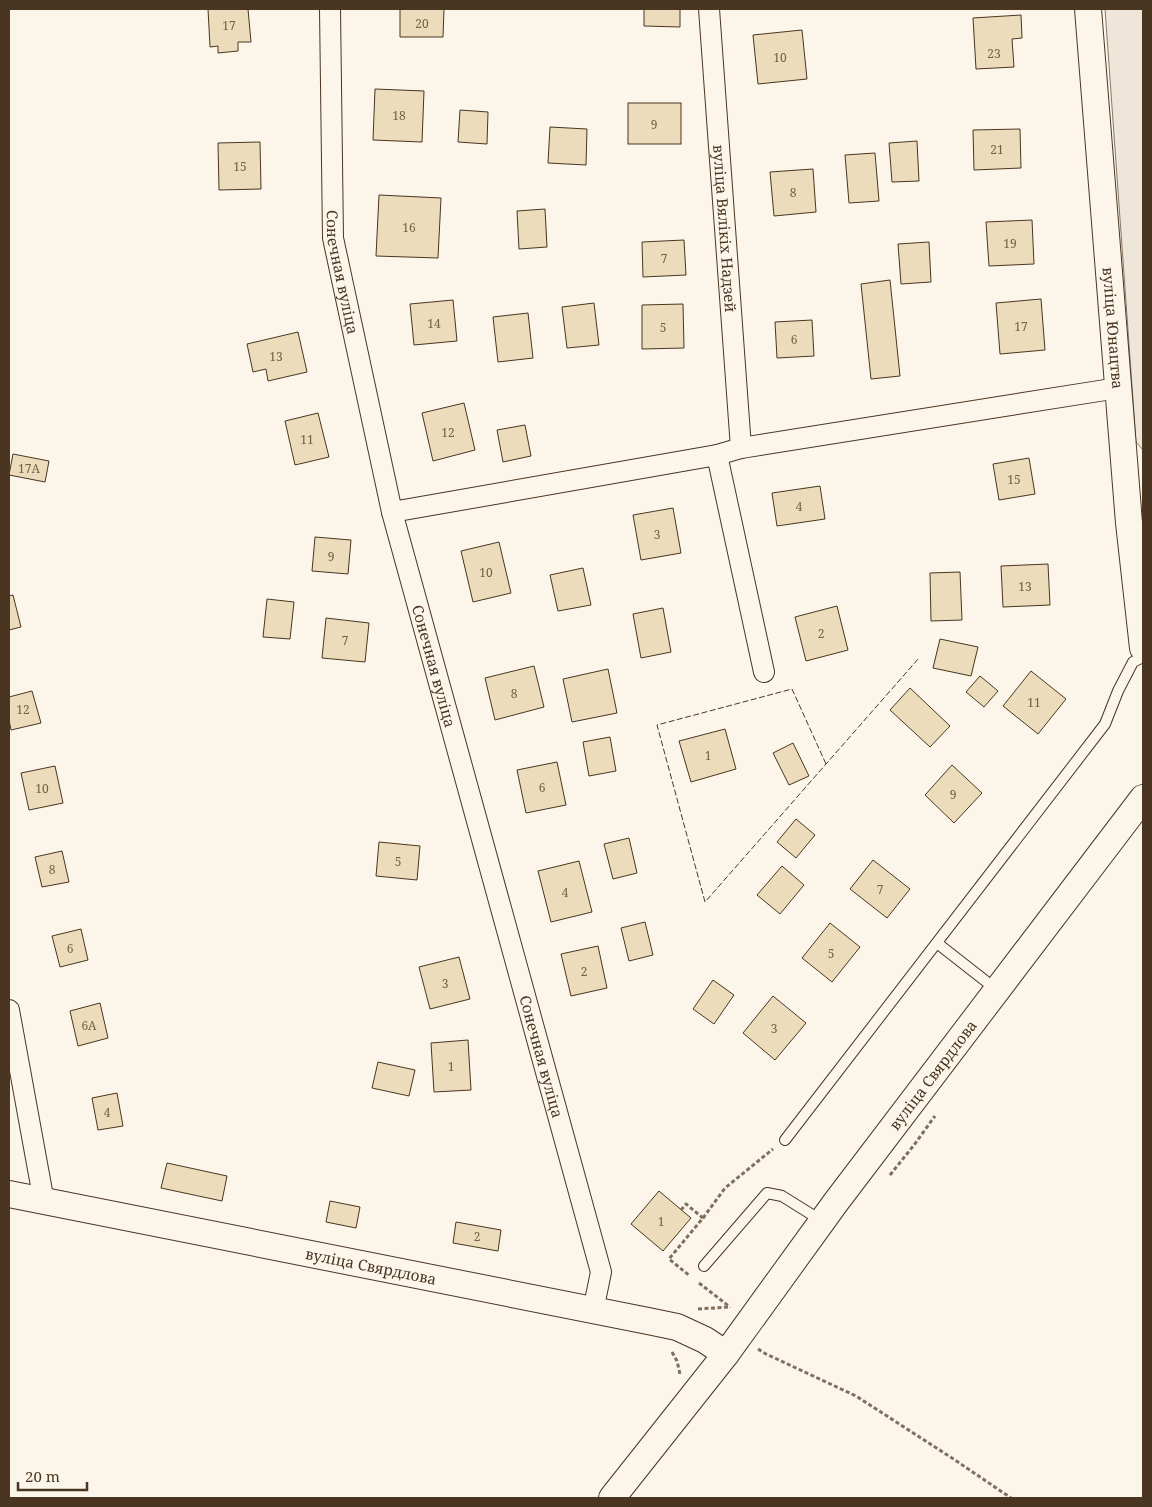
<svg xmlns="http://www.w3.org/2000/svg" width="1152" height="1507" font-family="'Noto Serif',serif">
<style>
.green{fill:#ede6d9;stroke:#887966}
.building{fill:#ecdcbc;stroke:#4a3520}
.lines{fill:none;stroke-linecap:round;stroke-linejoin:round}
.service-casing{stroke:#4a3520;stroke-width:12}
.minor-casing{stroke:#4a3520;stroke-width:22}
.tertiary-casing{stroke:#4a3520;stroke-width:28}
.path{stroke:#7f6f5c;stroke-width:3;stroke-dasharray:4 2.5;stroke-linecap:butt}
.service{stroke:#fbf6e9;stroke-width:10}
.minor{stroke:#fbf6e9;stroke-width:20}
.tertiary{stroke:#fbf6e9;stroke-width:26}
.fence{stroke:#4a3520;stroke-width:1;stroke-dasharray:6 2.5;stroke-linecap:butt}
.labels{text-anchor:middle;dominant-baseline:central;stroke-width:4;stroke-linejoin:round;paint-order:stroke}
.number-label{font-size:12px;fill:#725f47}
.street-label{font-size:15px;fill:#4a3520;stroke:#fbf6e9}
</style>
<rect width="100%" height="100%" fill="#fbf6e9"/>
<polygon class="green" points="1105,9 1143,9 1143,450 1136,442"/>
<g class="building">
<polygon points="208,9 248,9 251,42 238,42 238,51 218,53 218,46 210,47"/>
<polygon points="400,9 444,9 443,37 400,37"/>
<polygon points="644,9 680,9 680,27 644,26"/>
<polygon points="1021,15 1022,38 1012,39 1014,67 976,69 973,18"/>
<polygon points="802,30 807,79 758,84 753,35"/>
<polygon points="375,89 424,91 422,142 373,140"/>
<rect x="628" y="103" width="53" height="41"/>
<polygon points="460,110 488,112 487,144 458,142"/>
<polygon points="550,127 587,129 586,165 548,163"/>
<polygon points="1020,129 1021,168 974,170 973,130"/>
<polygon points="917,141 919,181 892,182 889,143"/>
<polygon points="260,142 261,189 219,190 218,143"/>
<polygon points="875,153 879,201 849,203 845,155"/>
<polygon points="813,169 816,212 774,216 770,172"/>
<polygon points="379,195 441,198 438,258 376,256"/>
<polygon points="545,209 547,247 519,249 517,211"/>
<polygon points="1032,220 1034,264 989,266 986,222"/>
<polygon points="684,240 686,275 643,277 642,242"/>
<polygon points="929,242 931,282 901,284 898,244"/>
<polygon points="890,280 900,376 871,379 861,284"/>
<polygon points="1041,299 1045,350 1000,354 996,303"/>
<polygon points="453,300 457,341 414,345 410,304"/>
<polygon points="594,303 599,345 567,348 562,307"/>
<polygon points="683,304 684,348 642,349 642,305"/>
<polygon points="528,313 533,358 498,362 493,317"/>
<polygon points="812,320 814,356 777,358 775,322"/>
<polygon points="298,332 307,372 268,381 266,369 253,372 247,344"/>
<polygon points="464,403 475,450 433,461 422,413"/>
<polygon points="318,413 329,457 295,465 285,421"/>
<polygon points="525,425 531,456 503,462 497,430"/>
<polygon points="13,454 49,461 45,482 9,475"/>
<polygon points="1029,458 1035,494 999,500 993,464"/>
<polygon points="820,486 825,519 777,526 772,493"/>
<polygon points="673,508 681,553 641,560 633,515"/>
<polygon points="315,537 351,540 348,574 312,571"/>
<polygon points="499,542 511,593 473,602 461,551"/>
<polygon points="1048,564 1050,605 1003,607 1001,566"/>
<polygon points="583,568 591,605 558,611 550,575"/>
<polygon points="960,572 962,620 931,621 930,573"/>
<polygon points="13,595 21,627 9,630 9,596"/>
<polygon points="267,599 294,602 290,639 263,637"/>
<polygon points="837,606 848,650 806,661 795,617"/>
<polygon points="663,608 671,652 641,658 633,614"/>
<polygon points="326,618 369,623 365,662 322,658"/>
<polygon points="940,639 978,647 971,676 933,668"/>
<polygon points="534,666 544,707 495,720 485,678"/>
<polygon points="608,669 617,713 572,722 563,679"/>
<polygon points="1031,671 1066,699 1038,734 1003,706"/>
<polygon points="980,676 998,691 984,707 966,692"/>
<polygon points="910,688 950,726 930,747 890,710"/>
<polygon points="32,691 41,723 11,730 9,720 9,697"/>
<polygon points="725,729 736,769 691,782 679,741"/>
<polygon points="610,737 616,771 589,776 583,742"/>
<polygon points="793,743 809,776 789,785 773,753"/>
<polygon points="557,762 566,805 526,813 517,770"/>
<polygon points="952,765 982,793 954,823 925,795"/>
<polygon points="55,766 63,803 29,810 21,773"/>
<polygon points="796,819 815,835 796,858 777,842"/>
<polygon points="629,838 637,873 613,879 604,844"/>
<polygon points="379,842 420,846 417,880 376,876"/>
<polygon points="62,851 69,882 42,887 35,857"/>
<polygon points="873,860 910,889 887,918 850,889"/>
<polygon points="579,861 592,912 551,922 538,871"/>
<polygon points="782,866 804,885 780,914 757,895"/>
<polygon points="645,922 653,955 629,961 621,928"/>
<polygon points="830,923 860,947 832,982 802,958"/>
<polygon points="81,929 88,960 60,967 52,936"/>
<polygon points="598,946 607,988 571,996 561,954"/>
<polygon points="459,957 470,999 430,1009 419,967"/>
<polygon points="713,980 734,995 714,1024 693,1009"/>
<polygon points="773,996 806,1023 775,1060 743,1033"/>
<polygon points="100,1003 108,1038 78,1046 70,1011"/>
<polygon points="468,1040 471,1090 434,1092 431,1043"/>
<polygon points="378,1062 415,1070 409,1096 372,1088"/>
<polygon points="117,1093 123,1126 98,1130 92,1098"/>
<polygon points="167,1163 227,1176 222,1201 161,1188"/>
<polygon points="659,1191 691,1218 663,1251 631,1224"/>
<polygon points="330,1201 360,1207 356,1228 326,1222"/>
<polygon points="456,1222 501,1230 498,1251 453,1243"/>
</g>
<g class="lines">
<g class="service-casing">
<g id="service">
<polyline points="937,943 997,990"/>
<polyline points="785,1140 1105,724 1118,691 1133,662 1143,657"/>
<polyline points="704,1266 767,1193 782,1196 822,1221"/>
</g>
</g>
<g class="minor-casing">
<g id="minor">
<path id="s1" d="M330,9L333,238L392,512L601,1272L593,1311"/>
<path id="s2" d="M709,9L741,448"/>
<polyline points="717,455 764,672"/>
<polyline points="392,512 717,455 741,448 1118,388"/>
<polyline points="9,1010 44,1202"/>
</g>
</g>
<g class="tertiary-casing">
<g id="tertiary">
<path id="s3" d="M1088,9L1129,523L1143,648"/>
<path id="s4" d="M9,1194L648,1321L677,1327L705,1340L726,1354"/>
<path id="s5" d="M612,1498L726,1354L836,1202L1143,798"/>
</g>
</g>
<g class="path">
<polyline points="890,1175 914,1145 935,1116"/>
<polyline points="681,1210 686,1204 703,1218 669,1259 690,1276"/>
<polyline points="703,1218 725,1188 773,1149"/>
<polyline points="699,1283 730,1307"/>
<polyline points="698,1309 729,1307"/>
<polyline points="758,1349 766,1354 856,1396 955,1460 1011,1498"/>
<polyline points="672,1352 677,1361 680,1374"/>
</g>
<use href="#service" class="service"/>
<use href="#minor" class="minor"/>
<use href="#tertiary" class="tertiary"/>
<polyline class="fence" points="826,764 792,689 657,725 705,902 919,658"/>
</g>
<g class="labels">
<g class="number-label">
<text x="422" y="23">20</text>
<text x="229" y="25">17</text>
<text x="994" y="53">23</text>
<text x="780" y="57">10</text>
<text x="399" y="115">18</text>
<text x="654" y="124">9</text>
<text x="997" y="149">21</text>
<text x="240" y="166">15</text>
<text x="793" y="192">8</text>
<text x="409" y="227">16</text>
<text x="1010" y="243">19</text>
<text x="664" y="258">7</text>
<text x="434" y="323">14</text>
<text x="1021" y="326">17</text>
<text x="663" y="327">5</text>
<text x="794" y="339">6</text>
<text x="276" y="356">13</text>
<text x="448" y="432">12</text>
<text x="307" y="439">11</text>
<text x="29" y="468">17А</text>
<text x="1014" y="479">15</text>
<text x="799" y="506">4</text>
<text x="657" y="534">3</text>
<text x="331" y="556">9</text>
<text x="486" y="572">10</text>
<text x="1025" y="586">13</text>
<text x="821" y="633">2</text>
<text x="345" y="640">7</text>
<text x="514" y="693">8</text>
<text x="1034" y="702">11</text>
<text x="23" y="709">12</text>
<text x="708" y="755">1</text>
<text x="542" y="787">6</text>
<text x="42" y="788">10</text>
<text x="953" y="794">9</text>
<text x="398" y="861">5</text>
<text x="52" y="869">8</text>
<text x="880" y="889">7</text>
<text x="565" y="892">4</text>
<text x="70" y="948">6</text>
<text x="831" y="953">5</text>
<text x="584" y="971">2</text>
<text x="445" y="983">3</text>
<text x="89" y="1025">6А</text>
<text x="774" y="1028">3</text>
<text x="451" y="1066">1</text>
<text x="107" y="1112">4</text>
<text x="661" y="1221">1</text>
<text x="477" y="1236">2</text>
</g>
<g class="street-label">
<text stroke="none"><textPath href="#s2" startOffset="220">вуліца Вялікіх Надзей</textPath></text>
<text stroke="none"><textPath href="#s1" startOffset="264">Сонечная вуліца</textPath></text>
<text stroke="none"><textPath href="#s3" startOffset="320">вуліца Юнацтва</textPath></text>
<text stroke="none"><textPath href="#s1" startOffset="669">Сонечная вуліца</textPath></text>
<text stroke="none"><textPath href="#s1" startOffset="1074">Сонечная вуліца</textPath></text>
<text stroke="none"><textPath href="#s5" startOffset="531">вуліца Свярдлова</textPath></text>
<text stroke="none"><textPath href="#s4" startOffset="369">вуліца Свярдлова</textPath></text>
</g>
</g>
<rect width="1152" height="1507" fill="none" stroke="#4a3520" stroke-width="20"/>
<path d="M18 1482v8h69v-8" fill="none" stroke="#4a3520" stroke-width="2.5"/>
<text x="25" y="1482" font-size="15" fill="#4a3520" stroke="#fbf6e9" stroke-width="4" paint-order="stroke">20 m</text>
</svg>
